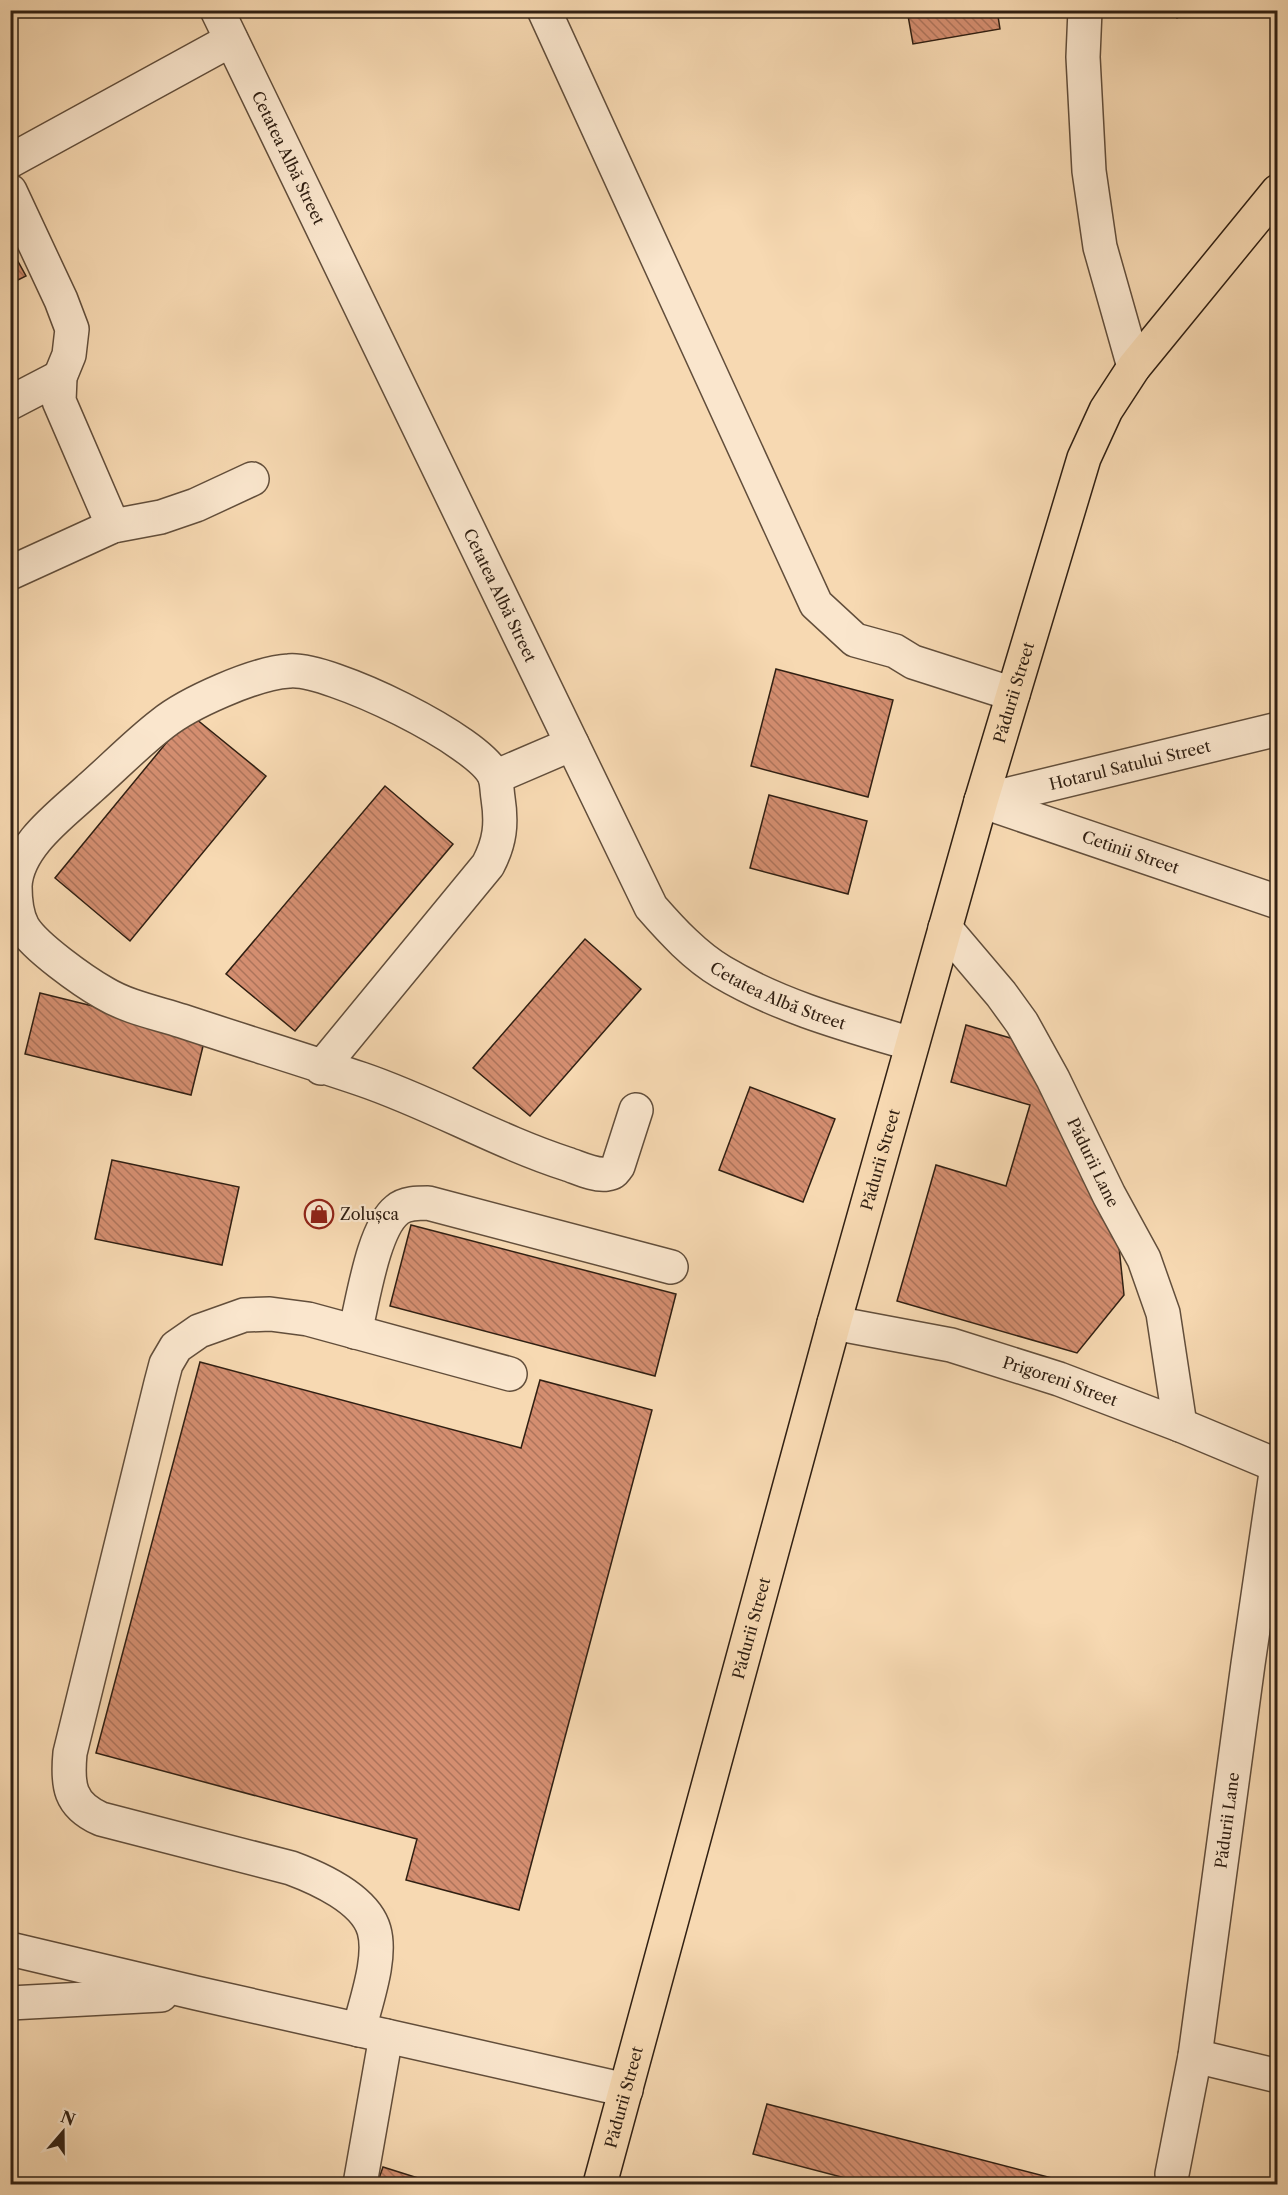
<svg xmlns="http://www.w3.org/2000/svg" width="1288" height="2195" font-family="'Libre Caslon Text',serif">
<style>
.building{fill:url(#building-back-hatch);stroke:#312013;stroke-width:1.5}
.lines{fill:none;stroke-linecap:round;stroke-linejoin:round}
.minor-casing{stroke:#624e3b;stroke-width:36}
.major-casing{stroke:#312013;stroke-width:36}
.minor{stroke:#fae6cd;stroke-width:33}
.major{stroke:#f7d9b2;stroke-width:33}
.labels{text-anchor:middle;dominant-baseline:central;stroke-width:4.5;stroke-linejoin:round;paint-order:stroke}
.street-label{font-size:16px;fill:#312013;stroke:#fae6cd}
.poi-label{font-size:16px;fill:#312013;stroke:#fae6cd;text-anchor:start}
</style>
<defs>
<pattern id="building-back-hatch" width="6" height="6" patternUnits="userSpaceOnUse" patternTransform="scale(1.5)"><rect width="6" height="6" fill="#d48e70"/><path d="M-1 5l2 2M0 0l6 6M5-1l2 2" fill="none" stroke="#ad745b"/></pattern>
</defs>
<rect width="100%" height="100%" fill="#f7d9b2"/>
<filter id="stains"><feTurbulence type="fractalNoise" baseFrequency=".00333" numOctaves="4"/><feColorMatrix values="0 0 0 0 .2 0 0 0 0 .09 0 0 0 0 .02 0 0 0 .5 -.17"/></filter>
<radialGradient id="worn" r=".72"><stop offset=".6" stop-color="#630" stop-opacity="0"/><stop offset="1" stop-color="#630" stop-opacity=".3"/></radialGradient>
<g class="building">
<polygon points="907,10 997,10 1000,29 913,44"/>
<polygon points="1174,10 1194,10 1177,18"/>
<polygon points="10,247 26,276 10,284"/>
<polygon points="776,669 893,700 868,797 751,766"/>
<polygon points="190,714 266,776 130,941 55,878"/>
<polygon points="385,786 453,844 295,1031 226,974"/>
<polygon points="769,795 867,821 848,894 750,868"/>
<polygon points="585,939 641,989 530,1116 473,1068"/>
<polygon points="40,993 206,1034 191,1095 25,1054"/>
<polygon points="966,1025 1017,1040 1116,1218 1124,1295 1077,1353 897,1301 936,1165 1006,1186 1030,1105 951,1082"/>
<polygon points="750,1087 835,1119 803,1202 719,1170"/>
<polygon points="112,1160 239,1187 222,1265 95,1239"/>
<polygon points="411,1225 676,1294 655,1376 390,1306"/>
<polygon points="200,1362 521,1448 540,1380 652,1410 519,1910 406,1880 417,1839 96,1753"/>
<polygon points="767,2104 1075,2184 868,2184 753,2154"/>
<polygon points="383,2167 437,2184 377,2184"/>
</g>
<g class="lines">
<g class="minor-casing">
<g id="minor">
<path id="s1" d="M217,10L651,907C672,931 695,956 722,972C781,1007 848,1025 912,1044"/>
<polyline points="544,10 816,604 855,640 895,651 913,662 1013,694"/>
<polyline points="1085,10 1083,57 1089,171 1100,247 1134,367"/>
<polyline points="10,161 231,40"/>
<polyline points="10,191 61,300 72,329 69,355 60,377 59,401 113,526"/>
<polyline points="10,403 60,377"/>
<polyline points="10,573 113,526 161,517 196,505 252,479"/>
<polyline points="495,777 572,744"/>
<path id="s2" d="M981,801L1278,902"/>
<path id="s3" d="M981,801L1278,729"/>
<path id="s4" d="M945,928L1001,994L1022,1023L1053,1079L1109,1195L1144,1259L1163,1313L1180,1425"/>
<path d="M321,1068L488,865C500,842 502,824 498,798C497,792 497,783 495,777C481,741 328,667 289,671C255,673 188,703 162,724C136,744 113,768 89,789C62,814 17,846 15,886C15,899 17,916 23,927C35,947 83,981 104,993C127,1007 157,1013 182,1021C242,1041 302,1059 361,1079C432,1103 496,1141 567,1164C579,1168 595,1176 607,1174C614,1173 614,1171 618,1166L636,1110"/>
<path id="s5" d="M834,1323L951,1345L1059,1379L1180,1425L1278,1466"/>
<path d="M355,1332C363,1301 373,1229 397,1210C405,1203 418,1203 428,1203L671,1267"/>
<polyline points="10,1949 196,1993 626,2090"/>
<polyline points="10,2003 161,1995"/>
<path d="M359,2030C366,2001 382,1958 374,1930C365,1899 318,1878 291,1868L101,1819C69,1805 67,1785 70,1753L161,1383L166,1364L176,1347L199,1331L244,1315L270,1314L308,1319L510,1374"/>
<polyline points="1195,2056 1278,2076"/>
<path id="s6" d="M1172,2174L1195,2056L1248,1664L1277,1466"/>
<polyline points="360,2184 386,2036"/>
</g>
</g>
<g class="major-casing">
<g id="major">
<path id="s7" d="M600,2184L834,1323L981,801L1084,458L1106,410L1134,367L1278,191"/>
</g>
</g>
<use href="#minor" class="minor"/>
<use href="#major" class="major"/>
</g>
<defs>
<g id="shop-ring" transform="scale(1.5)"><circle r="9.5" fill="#fae6cd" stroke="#8f2418" stroke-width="1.5"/><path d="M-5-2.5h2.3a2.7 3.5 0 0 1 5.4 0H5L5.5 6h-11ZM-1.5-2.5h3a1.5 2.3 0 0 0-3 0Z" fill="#8f2418"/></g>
</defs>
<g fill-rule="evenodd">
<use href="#shop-ring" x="319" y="1214"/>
</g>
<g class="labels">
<g class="street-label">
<text stroke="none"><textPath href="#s1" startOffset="164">Cetatea Albă Street</textPath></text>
<text stroke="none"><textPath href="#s1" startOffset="650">Cetatea Albă Street</textPath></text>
<text stroke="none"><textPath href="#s7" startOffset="1548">Pădurii Street</textPath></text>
<text stroke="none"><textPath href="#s3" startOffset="153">Hotarul Satului Street</textPath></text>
<text stroke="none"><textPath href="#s2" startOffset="158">Cetinii Street</textPath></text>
<text stroke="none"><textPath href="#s1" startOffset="1154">Cetatea Albă Street</textPath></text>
<text stroke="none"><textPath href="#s7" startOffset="1062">Pădurii Street</textPath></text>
<text stroke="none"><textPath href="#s4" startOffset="279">Pădurii Lane</textPath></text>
<text stroke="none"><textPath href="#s5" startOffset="234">Prigoreni Street</textPath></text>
<text stroke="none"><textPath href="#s7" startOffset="576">Pădurii Street</textPath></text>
<text stroke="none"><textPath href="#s6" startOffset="358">Pădurii Lane</textPath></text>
<text stroke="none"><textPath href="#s7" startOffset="90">Pădurii Street</textPath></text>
</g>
<g class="poi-label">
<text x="340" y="1214">Zolușca</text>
</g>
</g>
<rect width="1288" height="2195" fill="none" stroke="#f7d9b2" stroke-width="36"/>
<rect x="12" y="12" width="1264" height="2171" fill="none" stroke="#312013" stroke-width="3"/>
<rect x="18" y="18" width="1252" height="2159" fill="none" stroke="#312013" stroke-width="1.5"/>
<g transform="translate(63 2132) rotate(20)" stroke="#fae6cd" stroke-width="4.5" paint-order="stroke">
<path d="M0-4.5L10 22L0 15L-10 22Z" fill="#312013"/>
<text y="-9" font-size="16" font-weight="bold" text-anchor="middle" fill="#312013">N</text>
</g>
<rect width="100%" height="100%" filter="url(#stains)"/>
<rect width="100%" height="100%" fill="url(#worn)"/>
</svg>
